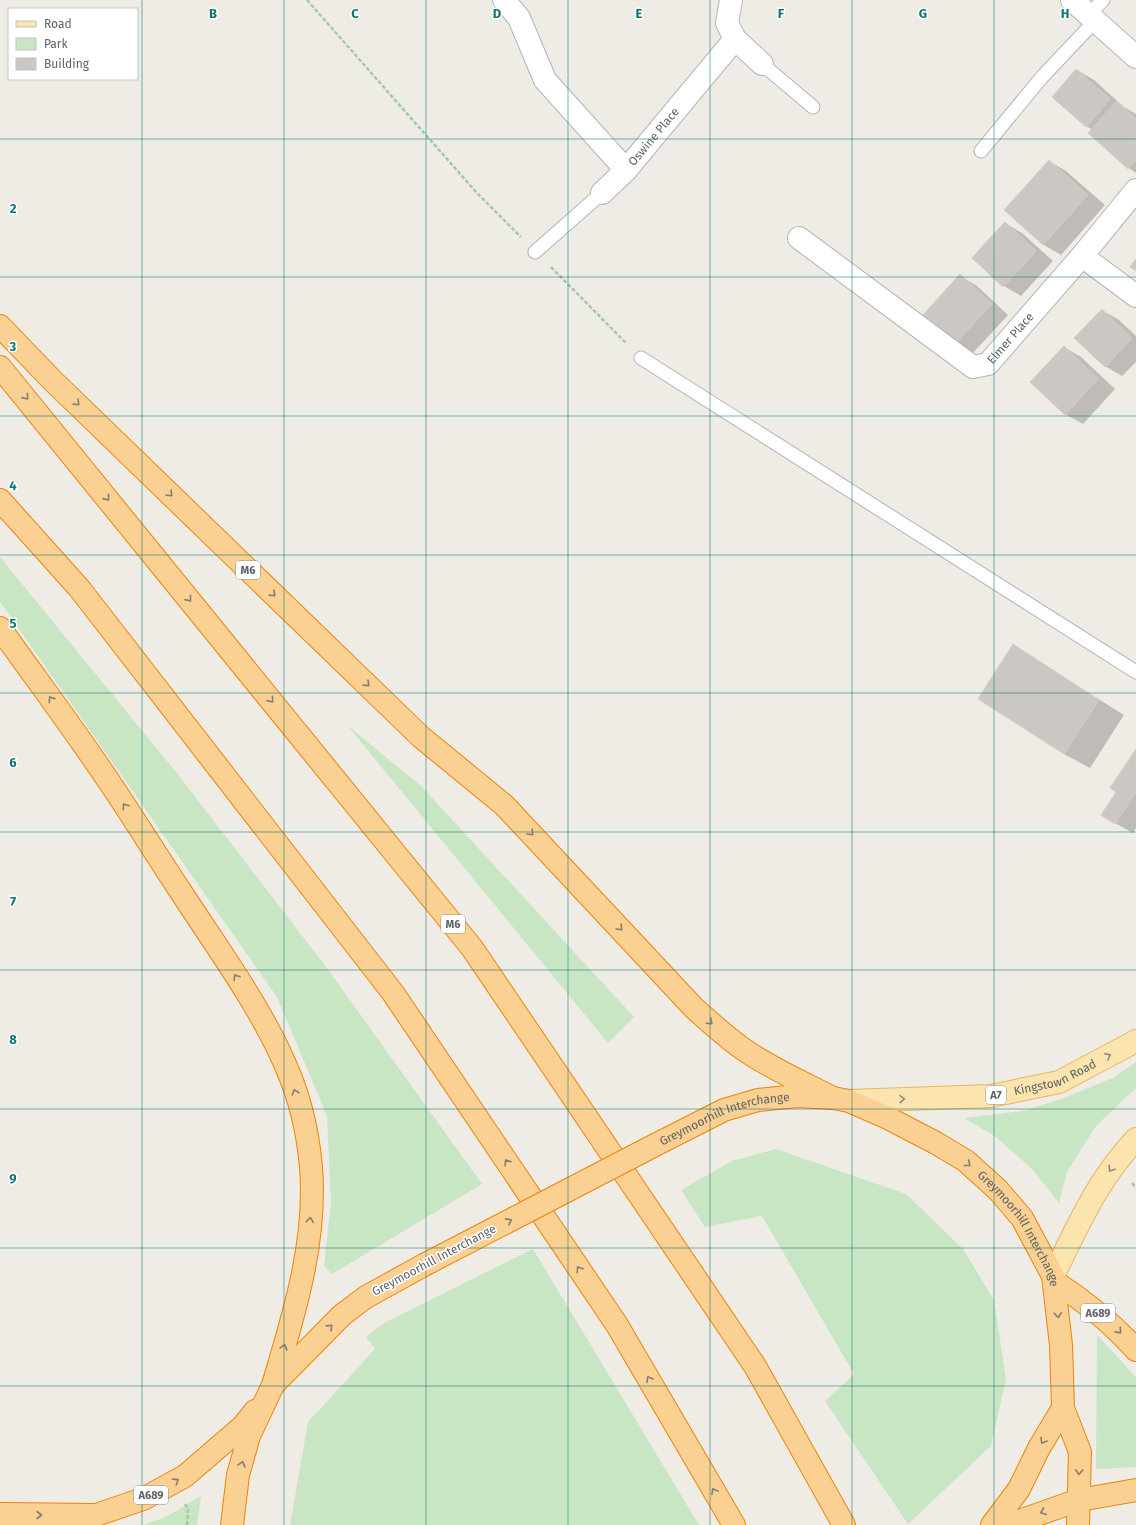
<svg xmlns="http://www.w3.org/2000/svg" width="1136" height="1525" font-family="'Fira Sans',sans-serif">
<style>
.green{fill:#c9e6c4}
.shadow{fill:#0003}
.building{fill:#cbc7c2;stroke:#d4cdc5}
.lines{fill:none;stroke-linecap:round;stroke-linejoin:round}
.lane-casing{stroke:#b1b5b8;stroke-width:15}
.street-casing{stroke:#b1b5b8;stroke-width:24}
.primary-casing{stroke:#edb162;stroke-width:24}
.highway-casing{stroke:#ee8408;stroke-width:24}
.path{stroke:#a0cba6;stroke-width:2.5;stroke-dasharray:4 2;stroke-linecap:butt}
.lane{stroke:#fff;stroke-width:13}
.street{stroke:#fff;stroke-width:22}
.primary{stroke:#fce4ae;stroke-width:22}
.highway{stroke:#fad093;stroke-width:22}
.highway-bridge-casing{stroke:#ee8408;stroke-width:24;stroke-linecap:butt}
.highway-bridge{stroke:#fad093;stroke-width:22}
.oneway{stroke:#857e71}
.oneway2{stroke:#8d8a7c}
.grid{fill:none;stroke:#0f766e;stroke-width:1;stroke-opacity:0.55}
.labels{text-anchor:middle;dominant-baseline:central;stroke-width:3;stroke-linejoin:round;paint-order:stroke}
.shield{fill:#fff;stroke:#8e9294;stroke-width:1}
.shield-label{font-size:11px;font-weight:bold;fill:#5e6366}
.street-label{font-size:12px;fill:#5e6366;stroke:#fff}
.grid-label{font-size:13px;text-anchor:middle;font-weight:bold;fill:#0f766e;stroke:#fff;stroke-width:3;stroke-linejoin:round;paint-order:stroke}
</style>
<rect width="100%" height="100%" fill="#efece6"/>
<g class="green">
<polygon points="0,557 176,772 327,968 482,1184 332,1274 324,1266 331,1202 327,1116 277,997 0,602"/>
<polygon points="347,725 421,786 634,1017 608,1043"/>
<polygon points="1136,1062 1136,1088 1096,1126 1067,1172 1059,1203 1033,1170 996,1137 964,1118 1023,1111 1061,1099 1113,1078"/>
<polygon points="776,1149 906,1194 963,1249 994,1300 1006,1379 991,1446 908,1524 825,1401 854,1374 762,1216 705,1227 681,1190 732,1161"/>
<polygon points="533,1249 699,1525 290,1525 308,1422 375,1349 366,1337 384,1323"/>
<polygon points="1097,1335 1136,1377 1136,1467 1096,1469"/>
<polygon points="201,1496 197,1525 143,1525 166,1517"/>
</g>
<g class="shadow">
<polygon points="1077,70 1094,80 1124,107 1136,114 1136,173 1129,168 1089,133 1093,130 1086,126"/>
<polygon points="1049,161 1066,171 1105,205 1061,255 1044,245 1005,210"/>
<polygon points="1005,223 1022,233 1053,261 1021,296 1004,286"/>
<polygon points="960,276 977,286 1008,315 973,353 956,343"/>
<polygon points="1102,310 1119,320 1136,336 1136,362 1122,376 1105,366"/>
<polygon points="1064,347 1081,357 1115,389 1083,424 1065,414"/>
<polygon points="1014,646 1124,715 1090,768 1064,754"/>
<polygon points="1136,751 1136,828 1133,833 1115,823 1118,791"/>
</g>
<g class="building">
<polygon points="1076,69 1110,99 1086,127 1052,97"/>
<polygon points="1117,101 1136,119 1136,160 1128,169 1088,133"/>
<polygon points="1049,160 1088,195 1043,245 1004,210"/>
<polygon points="1005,222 1036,251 1020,269 988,240"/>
<polygon points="988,240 1020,269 1003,287 972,258"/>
<polygon points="1136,259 1136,271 1130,267"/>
<polygon points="960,274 992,304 955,344 923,315"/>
<polygon points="1102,309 1132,338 1105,367 1074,338"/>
<polygon points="1064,346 1098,379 1065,415 1030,382"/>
<polygon points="1013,644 1099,700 1064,754 978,699"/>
<polygon points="1136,749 1136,792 1115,824 1101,815 1116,792 1110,788"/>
</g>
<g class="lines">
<g class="lane-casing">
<g id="lane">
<polyline points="1089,15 1103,0"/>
<polyline points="762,64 813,107"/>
<polyline points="981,151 1042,77 1095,21"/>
<polyline points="535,252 602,193"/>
<polyline points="641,358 1136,672"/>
</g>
</g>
<g class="street-casing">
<g id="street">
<path id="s1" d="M504,0L519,18L545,80L626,170L735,39L762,64"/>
<polyline points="731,0 727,23 735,39"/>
<polyline points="1072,0 1136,57"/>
<polyline points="602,193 626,170"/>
<path id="s2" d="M799,238L973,367L988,364L1082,256L1136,190"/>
<polyline points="1082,256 1136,296"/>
</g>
</g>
<g class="primary-casing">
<g id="primary">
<path id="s3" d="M849,1101L991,1096L1059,1082L1136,1041"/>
<path d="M1053,1276C1078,1226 1097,1180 1136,1139"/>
</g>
</g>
<g class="highway-casing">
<g id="highway">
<path d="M0,326L52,380L421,737L504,805L694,1008C711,1023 728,1039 746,1051C774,1070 804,1083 833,1098"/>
<polyline points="0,367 472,948 755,1366 844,1525"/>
<polyline points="0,500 79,588 393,993 617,1325 734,1525"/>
<path d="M0,628C39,683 79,736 116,792C138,825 159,859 181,892C216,946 260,1006 285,1064C299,1095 308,1133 311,1167C317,1242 294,1314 273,1385"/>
<path id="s4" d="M657,1144L724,1110L758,1100L797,1096L833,1098L849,1101L888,1118L936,1143L966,1161L998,1190L1022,1218L1053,1276L1061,1345L1063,1408L1039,1448L1019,1489L992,1525"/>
<path d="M1055,1282C1086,1302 1112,1323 1136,1350"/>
<polyline points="1063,1408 1080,1452 1078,1525"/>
<polyline points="0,1514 96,1515 143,1499 185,1476 243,1426 255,1411"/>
<polyline points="232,1525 238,1475 249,1436 273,1385 342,1315 366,1297 424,1265"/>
<polyline points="1008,1525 1079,1500 1136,1490"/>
</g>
</g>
<g class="path">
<polyline points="307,0 477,193 521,237"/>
<polyline points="551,267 626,343"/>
<polyline points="1132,1183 1136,1188"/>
<polyline points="185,1504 188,1509 187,1525"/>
</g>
<use href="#lane" class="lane"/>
<use href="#street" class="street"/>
<use href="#primary" class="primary"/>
<use href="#highway" class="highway"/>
<g class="highway-bridge-casing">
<polyline id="highway-bridge" points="424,1265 657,1144"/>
</g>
<use href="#highway-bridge" class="highway-bridge"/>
</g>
<defs><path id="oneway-chevron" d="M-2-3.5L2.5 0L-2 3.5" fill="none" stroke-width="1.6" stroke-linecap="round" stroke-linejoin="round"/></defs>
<g class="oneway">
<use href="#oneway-chevron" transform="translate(26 397) rotate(51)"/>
<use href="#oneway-chevron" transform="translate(77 403) rotate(44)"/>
<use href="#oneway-chevron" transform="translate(170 494) rotate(44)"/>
<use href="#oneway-chevron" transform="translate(107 498) rotate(51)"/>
<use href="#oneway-chevron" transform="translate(273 594) rotate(44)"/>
<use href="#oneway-chevron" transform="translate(189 599) rotate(51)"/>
<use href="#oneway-chevron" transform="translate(367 684) rotate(44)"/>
<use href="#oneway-chevron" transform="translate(51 699) rotate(-125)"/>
<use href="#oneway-chevron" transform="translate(271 700) rotate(51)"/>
<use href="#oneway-chevron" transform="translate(125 806) rotate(-123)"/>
<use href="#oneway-chevron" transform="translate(531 833) rotate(47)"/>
<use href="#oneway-chevron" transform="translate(620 928) rotate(47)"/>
<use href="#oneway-chevron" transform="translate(236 977) rotate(-122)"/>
<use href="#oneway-chevron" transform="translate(710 1022) rotate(42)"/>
<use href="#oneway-chevron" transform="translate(295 1092) rotate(-108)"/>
<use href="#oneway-chevron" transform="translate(507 1162) rotate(-124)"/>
<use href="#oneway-chevron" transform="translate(968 1164) rotate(39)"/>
<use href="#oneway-chevron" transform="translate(310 1220) rotate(-84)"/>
<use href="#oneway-chevron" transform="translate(509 1221) rotate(-28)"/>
<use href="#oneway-chevron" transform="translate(579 1269) rotate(-124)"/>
<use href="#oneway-chevron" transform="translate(1058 1315) rotate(84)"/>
<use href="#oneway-chevron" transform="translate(330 1327) rotate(-44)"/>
<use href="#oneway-chevron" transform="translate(1119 1331) rotate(48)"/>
<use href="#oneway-chevron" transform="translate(284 1347) rotate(-74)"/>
<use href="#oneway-chevron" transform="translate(649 1379) rotate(-120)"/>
<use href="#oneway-chevron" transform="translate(1043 1441) rotate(120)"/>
<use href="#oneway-chevron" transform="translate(242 1464) rotate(-74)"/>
<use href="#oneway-chevron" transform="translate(1079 1472) rotate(92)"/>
<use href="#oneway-chevron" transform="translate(176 1481) rotate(-33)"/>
<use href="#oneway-chevron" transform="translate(714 1491) rotate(-120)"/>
<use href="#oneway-chevron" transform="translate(1043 1512) rotate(160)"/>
<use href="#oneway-chevron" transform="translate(39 1515)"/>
</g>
<g class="oneway2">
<use href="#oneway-chevron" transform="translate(1108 1056) rotate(-27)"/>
<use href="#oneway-chevron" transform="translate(902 1099) rotate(-2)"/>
<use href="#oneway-chevron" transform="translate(1111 1169) rotate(123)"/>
</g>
<path class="grid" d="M142,0V1525M284,0V1525M426,0V1525M568,0V1525M710,0V1525M852,0V1525M994,0V1525M0,139H1136M0,277H1136M0,416H1136M0,555H1136M0,693H1136M0,832H1136M0,970H1136M0,1109H1136M0,1248H1136M0,1386H1136"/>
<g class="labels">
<g class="shield">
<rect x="236" y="561" width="24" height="18" rx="3"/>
<rect x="441" y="915" width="24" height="18" rx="3"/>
<rect x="986" y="1086" width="20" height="18" rx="3"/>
<rect x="1081" y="1304" width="34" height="18" rx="3"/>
<rect x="134" y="1486" width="34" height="18" rx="3"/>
</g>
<g class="shield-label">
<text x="248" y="570">M6</text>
<text x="453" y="924">M6</text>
<text x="996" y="1095">A7</text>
<text x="1098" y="1313">A689</text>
<text x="151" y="1495">A689</text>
</g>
<g class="street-label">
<text stroke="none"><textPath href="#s1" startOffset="255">Oswine Place</textPath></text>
<text stroke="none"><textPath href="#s2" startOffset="266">Elmer Place</textPath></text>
<text stroke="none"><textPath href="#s3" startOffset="209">Kingstown Road</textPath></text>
<text stroke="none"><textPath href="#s4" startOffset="73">Greymoorhill Interchange</textPath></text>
<text stroke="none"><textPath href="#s4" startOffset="421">Greymoorhill Interchange</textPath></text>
<text transform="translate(434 1260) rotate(-28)">Greymoorhill Interchange</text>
</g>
</g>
<g class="grid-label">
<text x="213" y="18">B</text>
<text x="355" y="18">C</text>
<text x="497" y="18">D</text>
<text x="639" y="18">E</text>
<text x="781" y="18">F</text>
<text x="923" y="18">G</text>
<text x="1065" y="18">H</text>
<text x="13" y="213">2</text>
<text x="13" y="351">3</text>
<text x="13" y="490">4</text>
<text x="13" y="628">5</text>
<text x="13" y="767">6</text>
<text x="13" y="906">7</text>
<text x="13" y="1044">8</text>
<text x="13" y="1183">9</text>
</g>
<rect x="8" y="8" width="130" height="72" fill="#ffffff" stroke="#bfc1c2"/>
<rect x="16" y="21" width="20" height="6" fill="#fce4ae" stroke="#bfc1c2"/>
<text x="44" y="28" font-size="12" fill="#5e6366">Road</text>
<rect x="16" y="38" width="20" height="12" fill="#c9e6c4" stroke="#bfc1c2"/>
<text x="44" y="48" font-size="12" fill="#5e6366">Park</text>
<rect x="16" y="58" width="20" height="12" fill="#cbc7c2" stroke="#bfc1c2"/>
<text x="44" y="68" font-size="12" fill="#5e6366">Building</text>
</svg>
